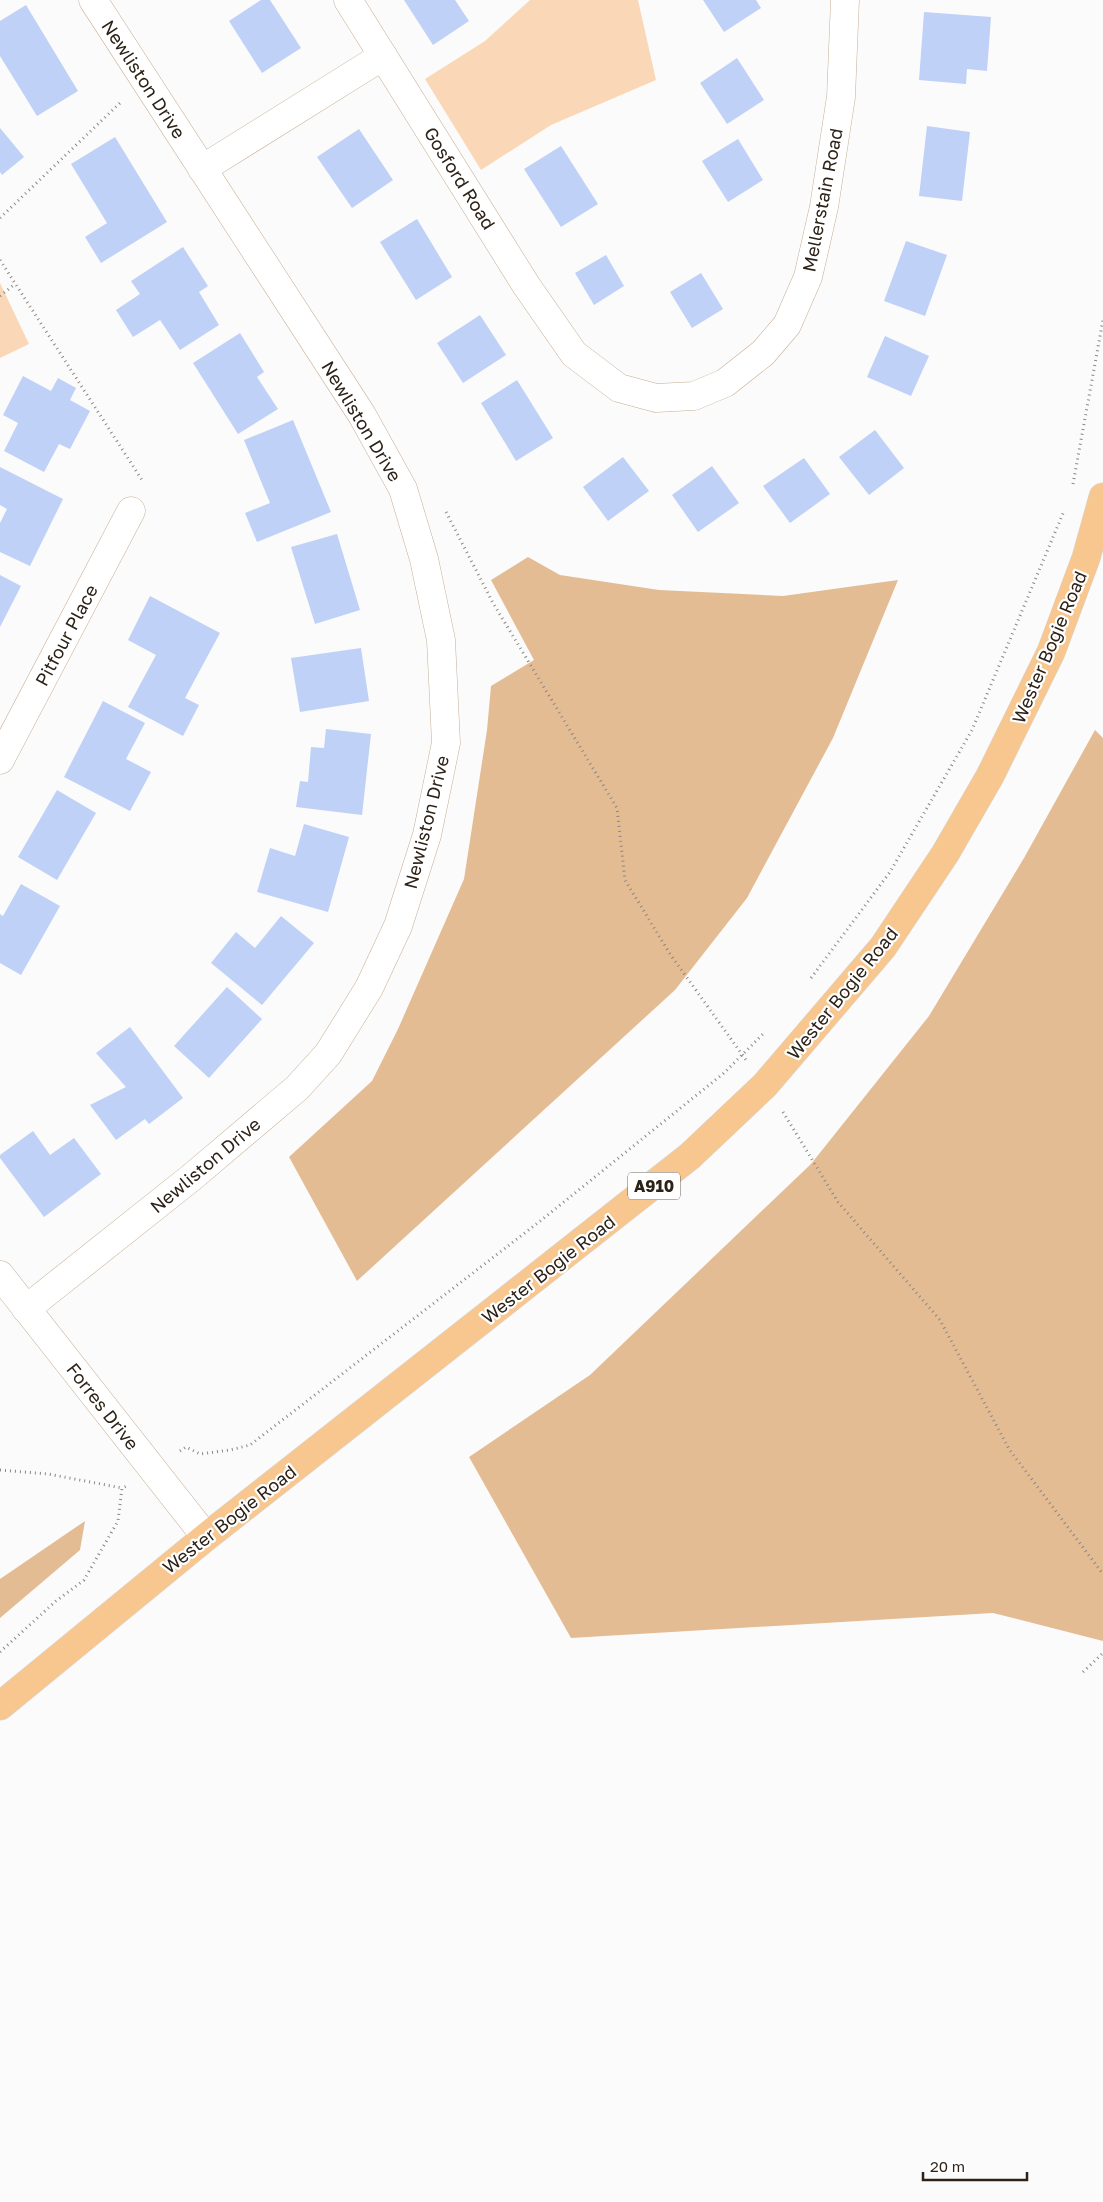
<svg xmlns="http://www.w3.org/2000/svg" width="1103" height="2202" font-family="'Golos Text',sans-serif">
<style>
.green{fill:#fad8b7}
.forest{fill:#e4bc94}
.building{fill:#bfd1f7}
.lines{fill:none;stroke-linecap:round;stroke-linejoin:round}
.street-casing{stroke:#c7ae94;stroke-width:29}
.primary-casing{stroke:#d9d7d5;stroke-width:29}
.path{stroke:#8c8781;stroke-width:3;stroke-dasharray:1 4;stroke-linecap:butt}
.street{stroke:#fff;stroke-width:28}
.primary{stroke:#f7c78f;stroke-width:28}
.labels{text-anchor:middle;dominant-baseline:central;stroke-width:4.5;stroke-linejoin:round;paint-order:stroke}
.shield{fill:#fff;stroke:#6b645d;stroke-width:1}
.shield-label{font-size:16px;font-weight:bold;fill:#2c2218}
.street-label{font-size:18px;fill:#2c2218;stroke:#fff}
</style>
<rect width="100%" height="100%" fill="#fbfbfb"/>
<g class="green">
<polygon points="530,0 638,0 656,80 551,125 481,170 425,79 485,41"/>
<polygon points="0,283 29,344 0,358"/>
</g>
<g class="forest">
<polygon points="528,557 560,575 659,590 783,596 898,580 833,738 747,898 675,990 357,1281 289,1157 372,1081 398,1029 464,879 487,730 491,686 534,660 491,580"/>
<polygon points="1095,730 1103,738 1103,1641 993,1613 571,1638 469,1457 590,1375 811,1164 929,1016 1024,858"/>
<polygon points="85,1521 80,1550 0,1618 0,1579"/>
</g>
<g class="building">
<polygon points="261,0 270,0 301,48 262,73 229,21"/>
<polygon points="404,0 455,0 469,21 433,45"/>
<polygon points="703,0 756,0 761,8 724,32"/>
<polygon points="26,5 78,91 37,116 0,56 0,21"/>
<polygon points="924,12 991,17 987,71 967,69 966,84 919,80"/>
<polygon points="737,58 764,100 727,124 700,83"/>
<polygon points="927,126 970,132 962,201 919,196"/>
<polygon points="0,128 24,157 2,175 0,172"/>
<polygon points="359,129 393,180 352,208 317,157"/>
<polygon points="115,137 167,222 101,263 85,237 107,223 71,164"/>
<polygon points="738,139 763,180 728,202 702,161"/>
<polygon points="561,146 598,204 561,227 524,169"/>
<polygon points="417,219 452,277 416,300 380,242"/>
<polygon points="906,241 947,255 925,316 884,301"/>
<polygon points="183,247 208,286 199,292 219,325 180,350 160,320 133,337 116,310 140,294 131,281"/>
<polygon points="606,255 624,286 594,305 575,273"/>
<polygon points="701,273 723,309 692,328 670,292"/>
<polygon points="480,315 506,355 463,383 437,343"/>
<polygon points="240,333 264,372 257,377 278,409 238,434 193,363"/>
<polygon points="885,336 929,356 911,396 867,377"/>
<polygon points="23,376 51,391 58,378 76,388 70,400 90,411 70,449 59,444 44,472 4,451 18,423 3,415"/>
<polygon points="517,380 553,438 516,461 481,403"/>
<polygon points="293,420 331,512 257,542 245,513 270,503 244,440"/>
<polygon points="875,430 904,468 869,495 839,457"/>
<polygon points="623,457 649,491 608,521 583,487"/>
<polygon points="804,458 830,494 790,523 763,486"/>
<polygon points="712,466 739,503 698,532 672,495"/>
<polygon points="0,467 63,499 30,566 0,552 0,523 7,509 0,505"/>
<polygon points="337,534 360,610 315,624 291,547"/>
<polygon points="0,575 21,586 0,627"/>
<polygon points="150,596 220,633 185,698 199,705 183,736 128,707 156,655 128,640"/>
<polygon points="361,648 369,701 300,712 291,658"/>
<polygon points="103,701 145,723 126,759 151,772 130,811 64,777"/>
<polygon points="326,729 371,734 362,815 296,807 300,781 308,782 311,747 324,748"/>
<polygon points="57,790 96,813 57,880 18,857"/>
<polygon points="304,824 349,837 328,912 257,892 270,848 295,856"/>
<polygon points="21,884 60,906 21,975 0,963 0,914 3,916"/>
<polygon points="281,916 314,943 262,1005 211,963 236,932 255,948"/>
<polygon points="227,987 262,1019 209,1078 174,1046"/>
<polygon points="130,1027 183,1098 149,1124 145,1119 116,1140 90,1105 126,1087 96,1053"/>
<polygon points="33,1131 50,1155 74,1138 101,1174 44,1217 0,1158 0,1155"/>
</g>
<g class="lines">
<g class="street-casing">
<g id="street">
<polyline points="348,0 526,285 574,354 619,388 656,398 694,396 725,383 763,353 787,325 808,277 824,207 841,97 845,0"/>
<polyline points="202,169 383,56"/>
<polyline points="0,760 131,511"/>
<polyline points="0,1275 206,1537"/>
<polyline points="26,1309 192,1177 297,1088 328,1054 369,988 398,926 427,835 446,743 441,640 424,559 403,489 362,415 93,0"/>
</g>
</g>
<g class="primary-casing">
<polyline id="primary" points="0,1706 206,1537 690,1156 765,1085 883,947 945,854 990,776 1051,652 1086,558 1103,497"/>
</g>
<g class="path">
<polyline points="0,218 121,102"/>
<polyline points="0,260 142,480"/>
<polyline points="0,296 15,284"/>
<polyline points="1073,484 1103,320"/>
<polyline points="446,512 493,603 617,808 625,880 670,954 746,1060"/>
<polyline points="811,978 890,872 972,730 1064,511"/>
<polyline points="783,1112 838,1202 940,1320 1009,1449 1103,1574"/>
<polyline points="180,1451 186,1447 200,1454 230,1450 250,1445 539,1222 724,1073 763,1034"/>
<polyline points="0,1470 48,1474 122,1488"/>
<polyline points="0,1652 56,1601 84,1580 118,1521 122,1488 127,1486"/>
<polyline points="1083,1672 1103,1653"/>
</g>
<use href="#street" class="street"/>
<use href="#primary" class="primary"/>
</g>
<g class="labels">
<rect class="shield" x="628" y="1172.5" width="52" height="27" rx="4"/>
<g class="shield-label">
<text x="654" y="1186">A910</text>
</g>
<g class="street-label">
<text transform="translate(144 79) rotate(57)">Newliston Drive</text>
<text transform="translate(460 178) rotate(58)">Gosford Road</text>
<text transform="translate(822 200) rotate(-79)">Mellerstain Road</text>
<text transform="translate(362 421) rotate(59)">Newliston Drive</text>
<text transform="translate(66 635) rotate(-62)">Pitfour Place</text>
<text transform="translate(1049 647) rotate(-67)">Wester Bogie Road</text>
<text transform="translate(426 822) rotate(-76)">Newliston Drive</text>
<text transform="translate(842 993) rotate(-51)">Wester Bogie Road</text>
<text transform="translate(205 1165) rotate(-40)">Newliston Drive</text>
<text transform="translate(548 1269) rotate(-38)">Wester Bogie Road</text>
<text transform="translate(103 1406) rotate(52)">Forres Drive</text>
<text transform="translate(229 1519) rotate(-38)">Wester Bogie Road</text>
</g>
</g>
<path d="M923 2172v8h104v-8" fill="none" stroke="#2c2218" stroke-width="2.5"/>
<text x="930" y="2172" font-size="15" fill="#2c2218" stroke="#ffffff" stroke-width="4" paint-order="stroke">20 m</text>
</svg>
